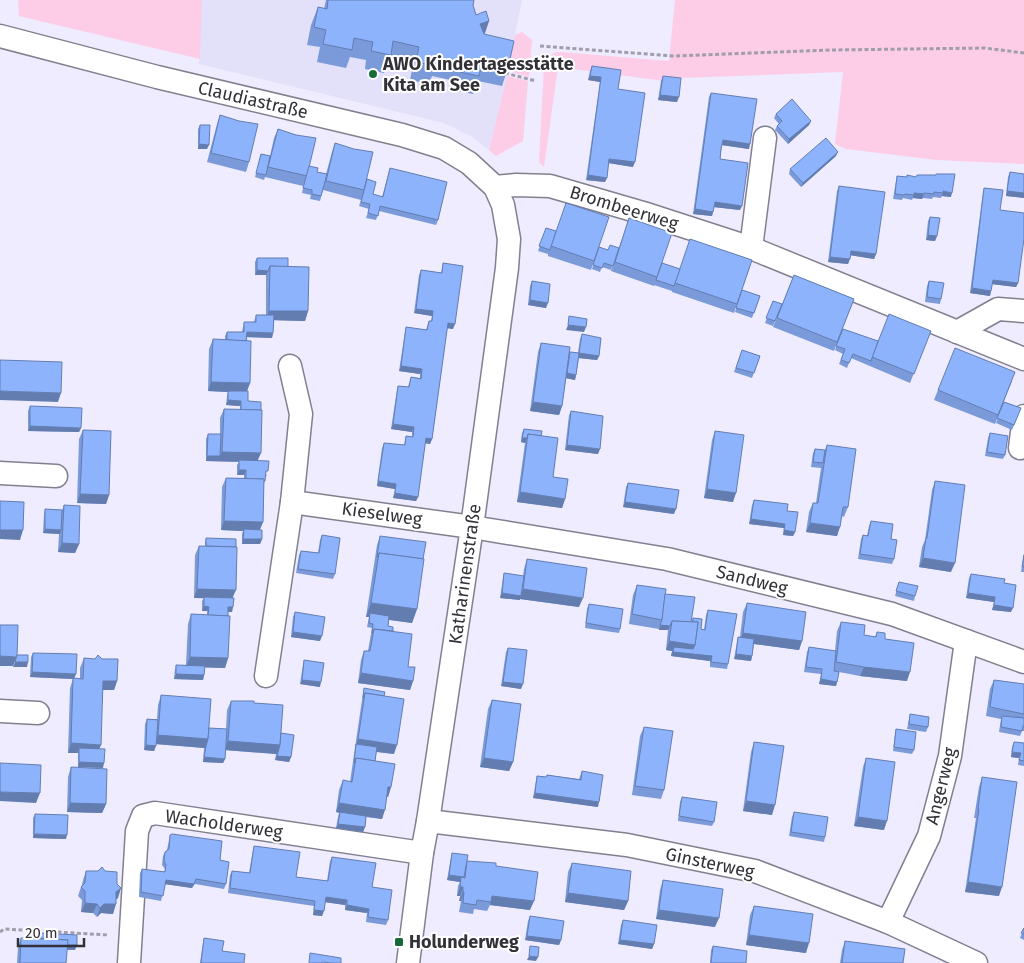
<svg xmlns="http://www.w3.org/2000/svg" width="1024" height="963" font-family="'Fira Sans',sans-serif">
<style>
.built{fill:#e3e0f9}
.green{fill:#fdcce6}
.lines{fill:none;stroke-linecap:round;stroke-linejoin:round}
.street-casing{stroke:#81808f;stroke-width:25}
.path{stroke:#a09eac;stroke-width:3;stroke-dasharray:4 2.5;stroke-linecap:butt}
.street{stroke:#fff;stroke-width:22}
.wall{fill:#7a9ada}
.shaded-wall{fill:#637db1}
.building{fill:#8eb3fd;stroke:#637db1}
.poi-dot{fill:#186a3a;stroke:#fff;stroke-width:2}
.labels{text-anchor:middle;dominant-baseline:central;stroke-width:4;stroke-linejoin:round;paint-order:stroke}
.poi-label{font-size:18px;font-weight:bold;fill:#323138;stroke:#fff;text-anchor:start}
.street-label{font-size:18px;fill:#323138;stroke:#fff}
</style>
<rect width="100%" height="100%" fill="#eeecfe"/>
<polygon class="built" points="202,0 522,0 507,76 489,150 474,138 444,123 199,64"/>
<g class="green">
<polygon points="18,0 202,0 200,59 19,16"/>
<polygon points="675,0 1024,0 1024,164 937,160 846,149 835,144 843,72 681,78 680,83 558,67 544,167 539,162 544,66 546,60 555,52 560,52 669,61"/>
<polygon points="522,32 532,40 529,77 508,71 515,35"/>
<polygon points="507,76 528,81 523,141 496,156 489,150"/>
</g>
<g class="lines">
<g class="street-casing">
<g id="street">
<polyline points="0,36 157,77 402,135 444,148 469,163 495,187 503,205 509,239 507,268 472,527 428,821 422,853 408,963"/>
<polyline points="495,187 516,185 550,186 643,213 751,248 1024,359"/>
<polyline points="751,248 765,138"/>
<polyline points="957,332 998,309 1024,311"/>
<polyline points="1020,448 1024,416"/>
<polyline points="0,473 56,476"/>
<polyline points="292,502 472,527 667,559 892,614 1024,662"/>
<polyline points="266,676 292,502 301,414 290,366"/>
<polyline points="0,711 38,713"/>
<polyline points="428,821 627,845 755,871 888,922 976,963"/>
<polyline points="888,922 929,836 950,756 966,641"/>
<polyline points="129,963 137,831 143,816 155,813 422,853"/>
</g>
</g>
<g class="path">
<polyline points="540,46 673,56 831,50 985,48 1024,53"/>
<polyline points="505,73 536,81"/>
<polyline points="0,932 4,929 109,935"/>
</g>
<use href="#street" class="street"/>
</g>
<g class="wall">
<polygon points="326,0 474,0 473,5 476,15 489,21 484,34 508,68 502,86 478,81 473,94 453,90 455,81 432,76 429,84 410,80 413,65 389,60 384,73 365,69 366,60 350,57 346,68 317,62 320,47 307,45 311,25 318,7 324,9"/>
<polygon points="592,66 618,89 633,167 609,163 605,182 586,180 600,82 588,80 590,71"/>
<polygon points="663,76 677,102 658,100 661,81"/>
<polygon points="711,93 749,149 722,145 720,159 740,210 714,207 712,216 693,214 709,97"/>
<polygon points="776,114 811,121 809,125 788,144 775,130 777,126 779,124 774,118"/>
<polygon points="220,115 249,162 246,172 207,162 217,124"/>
<polygon points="200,125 207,149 198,149 198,129"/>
<polygon points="278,129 309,166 317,172 326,174 332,152 335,143 367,179 373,194 382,197 390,168 438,220 436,225 379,211 376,220 366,218 369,209 359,206 361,200 323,190 320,201 310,199 311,195 302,193 304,183 303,186 265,177 264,180 255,177 261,154 270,156 274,138"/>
<polygon points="836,156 801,187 789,174 790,169"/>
<polygon points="1010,172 1024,198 1006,196 1008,177"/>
<polygon points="897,176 906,177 951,197 942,196 941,198 933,197 932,199 923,198 922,199 913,198 912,200 903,198 902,200 893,199 896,181"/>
<polygon points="839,186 876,254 874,259 850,255 848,264 828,262 837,191"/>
<polygon points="984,188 1000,210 1018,283 1016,287 992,284 990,296 970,293 983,192"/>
<polygon points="930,217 937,236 935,241 926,240 928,221"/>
<polygon points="629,218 660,268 680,269 752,260 734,313 672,292 672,291 654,285 656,280 654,286 611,271"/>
<polygon points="546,228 598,249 608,250 619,248 611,270 602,267 600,272 592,269 596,255 591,270 548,256 548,254 538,251"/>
<polygon points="257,258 288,267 308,311 305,321 274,320 273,333 272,338 247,337 250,383 247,391 248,401 258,461 267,476 265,476 264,484 263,522 260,530 262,539 260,544 242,544 242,534 243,531 221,530 222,487 226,478 244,478 244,475 237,475 237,465 239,462 206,461 206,439 208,434 220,434 220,418 224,409 240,410 240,406 226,405 227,396 228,392 208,391 209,349 213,339 225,340 225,336 227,332 242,332 244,322 254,322 256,315 266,315 266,275 255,275 255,262"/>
<polygon points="443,263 453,329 447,328 432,439 430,444 425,443 418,497 416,501 393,498 395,489 377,486 382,448 384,443 404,445 406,436 412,437 412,432 391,429 397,390 398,386 408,387 411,377 420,378 420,374 399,371 405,332 406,327 426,330 429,321 431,321 432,316 414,313 419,275 421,270 441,273"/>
<polygon points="794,275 854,299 834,351 773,327"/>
<polygon points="532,281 546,308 528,305 530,286"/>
<polygon points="929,281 941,299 940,304 925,302 927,286"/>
<polygon points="742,290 760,296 752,318 735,312"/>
<polygon points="773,301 782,304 773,326 765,323"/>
<polygon points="843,329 878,341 931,331 910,383 851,358 847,368 839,364 843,354 835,350"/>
<polygon points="582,334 599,356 597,360 579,358 576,375 575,380 566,378 562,406 559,415 530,411 538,352 541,343 570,352 578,353 580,339"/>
<polygon points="742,350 760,356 752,378 734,372"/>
<polygon points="1012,381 995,424 934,400 938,390"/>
<polygon points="1004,402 1021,408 1012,430 996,423"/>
<polygon points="30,406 81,428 79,432 28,431 28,411"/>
<polygon points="571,411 598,454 565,450 569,415"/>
<polygon points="524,429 541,436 553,477 565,499 562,508 517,502 525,443 521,442 522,433"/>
<polygon points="83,430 109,495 106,504 77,503 79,439"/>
<polygon points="715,431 733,502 704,498 712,440"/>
<polygon points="990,433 1005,455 1003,459 985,456 988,438"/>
<polygon points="827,445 848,507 844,517 842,516 837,536 806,532 809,512 813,503 816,503 821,468 811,467 813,453 815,449 825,450"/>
<polygon points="935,481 951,572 919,567 922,547 925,540 932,490"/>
<polygon points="628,483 674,514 623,507 626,487"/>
<polygon points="754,500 787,511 795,532 793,536 783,535 784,528 749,524 752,505"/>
<polygon points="64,505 79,544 75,553 58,552 59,534 43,533 44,514 45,509 62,510"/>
<polygon points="871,521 891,539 894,559 892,564 858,559 861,539 863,535 867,536 869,526"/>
<polygon points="322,535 335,574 333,579 296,573 299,555 301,551 318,553 320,540"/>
<polygon points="380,536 417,609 412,623 389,620 388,626 393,631 408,667 413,681 410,690 358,683 361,660 364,651 368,651 372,628 367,627 369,617 366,617 377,545"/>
<polygon points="206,538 233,598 232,612 228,612 228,658 225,668 205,667 204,675 203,680 174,679 175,669 176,665 186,665 188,624 191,614 207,615 207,611 202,611 202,601 204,598 194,598 195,555 199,546 205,546 205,543"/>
<polygon points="1024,553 1024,572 1021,572"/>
<polygon points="527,559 579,607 520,599 520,600 500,598 503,578 504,573 523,576 524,569"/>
<polygon points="971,574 1004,583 1011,612 992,610 994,602 966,598 969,578"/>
<polygon points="899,582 915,596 914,601 895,596"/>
<polygon points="637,585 665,594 691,622 693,618 701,629 704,630 706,615 708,610 728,664 727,669 710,667 710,661 671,656 672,651 666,650 668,630 659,630 659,629 629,624 633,595"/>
<polygon points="747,603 802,641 799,650 754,644 751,661 734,659 737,642 738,637 740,637 743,612"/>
<polygon points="589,604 620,629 619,633 585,628 587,609"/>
<polygon points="295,612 320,641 291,637 293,617"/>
<polygon points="841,622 864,635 875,637 877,632 885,639 907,681 860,676 839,672 836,686 819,684 821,674 804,672 807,652 809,647 835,651 837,631"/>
<polygon points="508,648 521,689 501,686 506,652"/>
<polygon points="33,653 74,678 80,679 80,668 84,658 117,681 114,690 102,690 101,745 99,749 103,768 78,767 78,753 68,753 70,688 73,679 30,677 31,657"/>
<polygon points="304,660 320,687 300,684 303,665"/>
<polygon points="994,680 1024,684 1024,731 1022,731 1020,736 999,732 1001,719 986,716 990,689"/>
<polygon points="364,688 384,696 394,754 376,752 375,761 391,787 388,797 387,796 382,819 366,817 365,827 363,832 336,828 338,817 339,813 336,812 339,790 343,780 350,782 363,693"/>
<polygon points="161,695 209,728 226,729 227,710 231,701 254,703 281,733 291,757 289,762 275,760 276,754 225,750 225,759 223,763 203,762 204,748 156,744 154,751 144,750 145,724 147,719 157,719 158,705"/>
<polygon points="492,700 513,762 509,771 480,767 488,709"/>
<polygon points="910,714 928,727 926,732 907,729"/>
<polygon points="644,727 664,790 661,799 632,795 640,736"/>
<polygon points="896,729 914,750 912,754 893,751 895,734"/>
<polygon points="754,742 772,815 743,811 751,752"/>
<polygon points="1014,742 1024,743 1024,766 1018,765 1019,758 1011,757 1012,747"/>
<polygon points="866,758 884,830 854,826 863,767"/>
<polygon points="71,767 106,804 102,813 67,812 68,777"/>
<polygon points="582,771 598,807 533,798 536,781 537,776 546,777 547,775 579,779"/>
<polygon points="982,777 999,896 965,892 976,818 974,818 979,787"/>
<polygon points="682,797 714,822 712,826 678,821 680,802"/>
<polygon points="794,812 825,837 824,842 789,836 792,817"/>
<polygon points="35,814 66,839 33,838 33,818"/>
<polygon points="170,835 220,860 226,884 224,889 195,884 192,888 165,884 161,901 139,897 140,873 142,869 164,872 165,869 162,865 163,856 165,852 167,850"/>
<polygon points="254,846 296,877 327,881 330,861 332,857 372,887 388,920 386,925 366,922 367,913 345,910 345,905 325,902 322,916 313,915 314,906 228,893 230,875 232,871 249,873 253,850"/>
<polygon points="452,853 466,864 496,866 530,910 490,905 487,911 474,909 473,914 459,912 461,901 459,901 460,896 457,896 458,886 460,882 447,880 451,857"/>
<polygon points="572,863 628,901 624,910 565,902 568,872"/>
<polygon points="86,871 117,884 118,898 116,899 113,914 101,913 97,917 93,913 81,912 82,900 78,896 81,887 82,885 83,880"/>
<polygon points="663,880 715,927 656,919 660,890"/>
<polygon points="754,906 806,953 746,945 750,915"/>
<polygon points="530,916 561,940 559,945 525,940 528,921"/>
<polygon points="623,920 654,944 652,949 618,944 621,925"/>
<polygon points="1024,928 1024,940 1020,938"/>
<polygon points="40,933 75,950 67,950 66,963 17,963 18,947 21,938 38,938"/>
<polygon points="204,938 222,951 244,963 200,963 203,943"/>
<polygon points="845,941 903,963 840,963 842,950"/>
<polygon points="713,946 746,963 710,963 711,950"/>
</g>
<g class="shaded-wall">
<polygon points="489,21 483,39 480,24"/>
<polygon points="590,76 601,77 600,82 588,80"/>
<polygon points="660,95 679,97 677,102 658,100"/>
<polygon points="811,121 809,125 788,144 789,139"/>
<polygon points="723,140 750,144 749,149 721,145"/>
<polygon points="199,144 209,145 207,149 198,149"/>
<polygon points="838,152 836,156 801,187 803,183"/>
<polygon points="609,159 635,162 633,167 608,163"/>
<polygon points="588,175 607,178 605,182 586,180"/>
<polygon points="943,191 952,193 951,197 942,196"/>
<polygon points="1007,191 1024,193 1024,198 1006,196"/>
<polygon points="914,193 924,194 922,199 913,198"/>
<polygon points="715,202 742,206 740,210 713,207"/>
<polygon points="695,209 713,212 712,216 693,214"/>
<polygon points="928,235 937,236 935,241 926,240"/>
<polygon points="851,251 876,254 874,259 849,255"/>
<polygon points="830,257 850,259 848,264 828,262"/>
<polygon points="257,270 268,271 266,275 255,275"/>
<polygon points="993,280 1018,283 1016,287 991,284"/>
<polygon points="972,288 991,291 990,296 970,293"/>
<polygon points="530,300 548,303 546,308 528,305"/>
<polygon points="416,309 433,311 432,316 414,313"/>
<polygon points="269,311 308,311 305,321 266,320"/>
<polygon points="448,323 455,324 453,329 446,328"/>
<polygon points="568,325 586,327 584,332 566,330"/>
<polygon points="247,332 273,333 272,338 245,337"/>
<polygon points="579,353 599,356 597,360 578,358"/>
<polygon points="401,366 422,369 420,374 399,371"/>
<polygon points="567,373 576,375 575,380 565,378"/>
<polygon points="211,382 250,383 246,393 208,391"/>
<polygon points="0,391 61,393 58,402 0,400"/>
<polygon points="228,400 241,401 240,406 226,405"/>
<polygon points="533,402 562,406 559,415 530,411"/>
<polygon points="393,424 414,427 412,432 391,429"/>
<polygon points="30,426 81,428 79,432 28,431"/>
<polygon points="426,438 432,439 430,444 424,443"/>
<polygon points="522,438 527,438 525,443 521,442"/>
<polygon points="567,445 600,449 598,454 565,450"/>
<polygon points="222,452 261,453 257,462 206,461 207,456 220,456"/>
<polygon points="239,470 246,470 244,475 237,475"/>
<polygon points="378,481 396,484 395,489 377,486"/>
<polygon points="707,489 736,493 733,502 704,498"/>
<polygon points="520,492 565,499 562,508 517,502"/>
<polygon points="395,493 418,497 416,501 393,498"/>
<polygon points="80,494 109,495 106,504 77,503"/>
<polygon points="625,502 676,509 674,514 623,507"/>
<polygon points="751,519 785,524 784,528 749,524"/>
<polygon points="224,521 263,522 259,531 244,529 243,531 221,530"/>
<polygon points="810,523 840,527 837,536 806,532"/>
<polygon points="45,529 61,530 60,534 43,533"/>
<polygon points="0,530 23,530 20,540 0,539"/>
<polygon points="784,530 795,532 793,536 783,535"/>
<polygon points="243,539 262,539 260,544 242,544"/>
<polygon points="62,543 79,544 75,553 58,552"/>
<polygon points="923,558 955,563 951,572 919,567"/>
<polygon points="197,589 236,590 232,599 194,598"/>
<polygon points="523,589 583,598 579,607 520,599 520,600 500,598 502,593 521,596"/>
<polygon points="968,593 995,597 994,602 966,598"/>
<polygon points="371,603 417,609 412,623 370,617 370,613 369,617 366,617"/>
<polygon points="994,605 1013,608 1011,612 992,610"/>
<polygon points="204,606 209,607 207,611 202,611"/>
<polygon points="228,607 233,607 232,612 227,612"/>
<polygon points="660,625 670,626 668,630 659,630"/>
<polygon points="293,632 322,636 320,641 291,637"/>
<polygon points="743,633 802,641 799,650 739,642"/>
<polygon points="669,641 695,645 712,656 710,661 671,656 674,647 672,651 666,650"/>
<polygon points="736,654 752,656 751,661 734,659"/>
<polygon points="0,656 17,657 13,666 0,666"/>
<polygon points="190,657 228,658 225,668 186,667"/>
<polygon points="15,662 28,662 27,667 13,667"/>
<polygon points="864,667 910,672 907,681 860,676"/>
<polygon points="32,672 76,674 74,679 30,677"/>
<polygon points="361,673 413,681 410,690 358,683"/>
<polygon points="176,674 204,675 203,680 174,679"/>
<polygon points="821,679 837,682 836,686 819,684"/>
<polygon points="302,680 321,682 320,687 300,684"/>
<polygon points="103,681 117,681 114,690 99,690"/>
<polygon points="503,682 523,684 521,689 501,686"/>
<polygon points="158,735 208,739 205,748 155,744"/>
<polygon points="358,739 397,745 394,754 356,749 356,744 355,749"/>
<polygon points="228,741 280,745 277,754 224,750"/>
<polygon points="71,743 101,745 97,754 79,748 78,753 68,753"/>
<polygon points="146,745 156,746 154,751 144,750"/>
<polygon points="1012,752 1021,753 1019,758 1011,757"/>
<polygon points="277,756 291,757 289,762 275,760"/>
<polygon points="204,757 225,759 223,763 203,762"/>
<polygon points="484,758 513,762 509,771 480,767"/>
<polygon points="79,762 104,763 103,768 78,767"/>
<polygon points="388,787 391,787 388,797 385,796"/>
<polygon points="0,792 40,793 36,803 0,801"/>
<polygon points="535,793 599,802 598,807 533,798"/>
<polygon points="746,801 775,805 772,815 743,811"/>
<polygon points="70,803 106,804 102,813 67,812"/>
<polygon points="339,803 385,810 382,819 336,812"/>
<polygon points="858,817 887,821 884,830 854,826"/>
<polygon points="338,824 365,827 363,832 336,828"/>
<polygon points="34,834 67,835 66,839 33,838"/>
<polygon points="449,875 461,877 460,882 447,880"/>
<polygon points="196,879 192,888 164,884 166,880"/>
<polygon points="968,882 1002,887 999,896 965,892"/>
<polygon points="460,887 463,887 460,896 457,896"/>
<polygon points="121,888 118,898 113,902 116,892"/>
<polygon points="463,892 464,892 461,901 459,901"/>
<polygon points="568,893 628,901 624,910 565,902"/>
<polygon points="492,896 534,901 530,910 490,905"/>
<polygon points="326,897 347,900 345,905 324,902"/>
<polygon points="85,903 97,904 93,913 81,912"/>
<polygon points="104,904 116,904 113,914 101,913 97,917 100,908"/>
<polygon points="347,905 369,909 367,913 345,910"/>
<polygon points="314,910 324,911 322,916 313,915"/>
<polygon points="659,910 719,918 715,927 656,919"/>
<polygon points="749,935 809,943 806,953 746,945"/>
<polygon points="527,936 561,940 559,945 525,940"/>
<polygon points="620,940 654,944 652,949 618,944"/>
<polygon points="40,943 77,945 75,950 38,948"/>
<polygon points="529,956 538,957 536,961 527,960"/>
</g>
<g class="building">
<polygon points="328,0 474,0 473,5 476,15 486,11 489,21 480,24 484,34 514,41 508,68 482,63 479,76 460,72 462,64 437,58 436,66 416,62 419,47 393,41 391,55 371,51 373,42 354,38 352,50 323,44 326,30 314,27 318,7 327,9"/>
<polygon points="592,66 621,70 618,89 645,93 635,162 609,159 607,178 588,175 601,77 590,76"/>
<polygon points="663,76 681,78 679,97 660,95"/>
<polygon points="711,93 757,99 750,144 723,140 721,149 720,159 748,163 742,206 715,202 713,212 695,209"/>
<polygon points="792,99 811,121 789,139 777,126 782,121 776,114"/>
<polygon points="220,115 239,121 258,124 249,162 211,153"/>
<polygon points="200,125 210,125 209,145 199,144"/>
<polygon points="278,129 296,135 316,138 307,176 268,167"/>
<polygon points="826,138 838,152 803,183 790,169"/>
<polygon points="335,143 354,149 373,152 364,190 326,181"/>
<polygon points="261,154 270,156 266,175 256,173"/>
<polygon points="309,166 318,168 317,172 327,174 321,196 312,194 312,190 303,188"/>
<polygon points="390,168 447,182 438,220 380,206 378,216 368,213 370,204 361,202 367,179 376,182 373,194 383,197"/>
<polygon points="1010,172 1024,174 1024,193 1007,191"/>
<polygon points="936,174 955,174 952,193 943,191 943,193 934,192 934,194 924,193 924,194 914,193 914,195 905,194 904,195 895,194 897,176 907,177 907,175 916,177 917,175 936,175"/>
<polygon points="839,186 885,192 876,254 851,251 850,259 830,257"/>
<polygon points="984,188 1003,190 1000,210 1024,213 1024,239 1018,283 993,280 991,291 972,288"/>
<polygon points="566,203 609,217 594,261 551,246"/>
<polygon points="930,217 940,218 937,236 928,235"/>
<polygon points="629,218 672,233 657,277 615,262"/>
<polygon points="546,228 556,231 550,250 539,246"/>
<polygon points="690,239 752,260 737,304 675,283"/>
<polygon points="610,245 619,248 613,266 604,263 602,268 593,265 599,247 608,250"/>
<polygon points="257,258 288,258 288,267 270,266 268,271 257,270"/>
<polygon points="443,263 463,266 455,324 448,323 432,439 426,438 418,497 395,493 396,484 378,481 384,443 405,445 406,436 413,437 414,427 393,424 398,386 409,387 411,377 421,379 422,369 401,366 406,327 427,330 429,321 432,321 433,311 416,309 421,270 442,273"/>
<polygon points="662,263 680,269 674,286 656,280"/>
<polygon points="270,266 309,267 308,311 269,311"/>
<polygon points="794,275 854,299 837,342 777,318"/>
<polygon points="532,281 550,284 548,303 530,300"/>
<polygon points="929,281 944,283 941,299 927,297"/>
<polygon points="742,290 760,296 754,313 736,308"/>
<polygon points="773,301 782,304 775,321 766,318"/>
<polygon points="889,314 931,331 914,374 872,357"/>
<polygon points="256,315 274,315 273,333 247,332 246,341 227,340 227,332 244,332 244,322 256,322"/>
<polygon points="569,316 587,319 586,327 568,325"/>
<polygon points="843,329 878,341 871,361 853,354 849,363 841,360 845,349 836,346"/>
<polygon points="582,334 601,338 599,356 579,353 576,375 567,373 570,352 579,353"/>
<polygon points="213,339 251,341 250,383 211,382"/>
<polygon points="541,343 570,347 562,406 533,402"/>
<polygon points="955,348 1015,372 998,415 938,390"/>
<polygon points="742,350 760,356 754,373 736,368"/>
<polygon points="0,360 62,362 61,393 0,391"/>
<polygon points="228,391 248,391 248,401 261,402 261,410 241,410 241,401 228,400"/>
<polygon points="1004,402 1021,408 1014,425 997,418"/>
<polygon points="30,406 82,408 81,428 30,426"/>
<polygon points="224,409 262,410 261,453 222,452"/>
<polygon points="571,411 603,416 600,449 567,445"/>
<polygon points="524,429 542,431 541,436 528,434 527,438 522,438"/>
<polygon points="83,430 111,431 109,495 80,494"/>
<polygon points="715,431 744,435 736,493 707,489"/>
<polygon points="990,433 1008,436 1005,455 987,452"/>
<polygon points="208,434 221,434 220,456 207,456"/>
<polygon points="528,434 558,438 553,477 568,479 565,499 520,492"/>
<polygon points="827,445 856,449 848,507 843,507 840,527 810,523 813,503 818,503"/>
<polygon points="815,449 825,450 823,463 813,462"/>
<polygon points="239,460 269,461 268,471 266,471 265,481 264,481 264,479 246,479 246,470 239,470"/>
<polygon points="226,478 264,479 263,522 224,521"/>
<polygon points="935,481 965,485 955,563 923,558 926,538 927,538"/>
<polygon points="628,483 679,490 676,509 625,502"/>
<polygon points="754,500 788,504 787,511 798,512 795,532 784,530 785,524 751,519"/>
<polygon points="0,501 24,502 23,530 0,530"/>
<polygon points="64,505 80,506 79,544 62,543"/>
<polygon points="45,509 62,510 61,530 45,529"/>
<polygon points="871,521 893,524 891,539 897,540 894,559 860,554 863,535 868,536"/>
<polygon points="244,529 262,530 262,539 243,539"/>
<polygon points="322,535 340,538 335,574 298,569 301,551 319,553"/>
<polygon points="380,536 426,542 423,559 379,553 377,557"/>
<polygon points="206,538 236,539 236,547 206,546"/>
<polygon points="199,546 237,547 236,590 197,589"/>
<polygon points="379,553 424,559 417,609 371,603"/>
<polygon points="1024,555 1024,567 1022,567"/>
<polygon points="527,559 587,568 583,598 523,589"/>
<polygon points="504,573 524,576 521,596 502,593"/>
<polygon points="971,574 1005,579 1004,583 1016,585 1013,608 994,605 995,597 968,593"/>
<polygon points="899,582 918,586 915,596 896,591"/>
<polygon points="637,585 666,589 662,620 632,614"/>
<polygon points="665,594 695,597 691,622 672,621 670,626 660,625 662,620"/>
<polygon points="204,597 234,598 233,607 228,607 228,616 208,615 209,607 204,606"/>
<polygon points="747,603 806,612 802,641 743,633"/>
<polygon points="589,604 623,609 620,629 586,623"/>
<polygon points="708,610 737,614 728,664 711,662 712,656 673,652 674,647 693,649 695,645 698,622 693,622 693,618 702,619 701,629 705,630"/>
<polygon points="295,612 325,617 322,636 293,632"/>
<polygon points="370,613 389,616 388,626 393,627 393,631 374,629 372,633 373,624 369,623"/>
<polygon points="191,614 230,616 228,658 190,657"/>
<polygon points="672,621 698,622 695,645 669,641"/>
<polygon points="841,622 865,625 864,635 876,637 877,632 885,633 885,639 914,643 910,672 864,667 836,662"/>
<polygon points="0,625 18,625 17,657 0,656"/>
<polygon points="374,629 412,634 408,667 415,667 413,681 361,673 364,651 370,651"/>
<polygon points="738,637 754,639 752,656 736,654"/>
<polygon points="809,647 836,651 834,671 839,672 837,682 821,679 822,669 806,667"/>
<polygon points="508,648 527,650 523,684 503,682"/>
<polygon points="33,653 77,654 76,674 32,672"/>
<polygon points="17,655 28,655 28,662 15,662"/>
<polygon points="98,655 102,659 118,659 117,681 103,681 101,745 71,743 73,678 83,679 84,658 95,659"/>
<polygon points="304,660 324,663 321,682 302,680"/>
<polygon points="176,665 205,666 204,675 176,674"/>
<polygon points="994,680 1024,684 1024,714 990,707"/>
<polygon points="364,688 385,692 384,696 365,693 363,698"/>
<polygon points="365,693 404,699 397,745 358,739"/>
<polygon points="161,695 211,699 208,739 158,735"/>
<polygon points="492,700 521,704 513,762 484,758"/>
<polygon points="231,701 254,701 254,703 283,705 280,745 228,741"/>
<polygon points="910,714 929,717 928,727 909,724"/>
<polygon points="1002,716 1024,718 1024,726 1023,726 1022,731 1001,727"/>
<polygon points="147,719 158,720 156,746 146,745"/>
<polygon points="644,727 673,731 664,790 635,786"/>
<polygon points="209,728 227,729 225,759 204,757 206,746 208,739"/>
<polygon points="896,729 916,732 914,750 894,747"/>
<polygon points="281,733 294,735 291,757 277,756 280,745"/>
<polygon points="754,742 784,746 775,805 746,801"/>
<polygon points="1014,742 1024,743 1024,761 1019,760 1021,753 1012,752"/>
<polygon points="356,744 377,747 375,761 356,758 354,763"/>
<polygon points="79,748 105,749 104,763 79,762"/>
<polygon points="356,758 395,764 391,787 388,787 385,810 339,803 343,780 352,782"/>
<polygon points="866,758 895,762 887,821 858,817"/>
<polygon points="0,763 41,765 40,793 0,792"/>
<polygon points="71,767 107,769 106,804 70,803"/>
<polygon points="582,771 603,775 599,802 535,793 537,776 546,777 547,775 581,780"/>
<polygon points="982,777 1017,782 1002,887 968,882 979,809 978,809"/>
<polygon points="682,797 717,802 714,822 679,816"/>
<polygon points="340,812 366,816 365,827 338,824"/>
<polygon points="794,812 828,817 825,837 791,832"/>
<polygon points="35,814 68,815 67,835 34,834"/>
<polygon points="172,834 222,841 220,860 229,862 226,884 196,879 194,884 166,880 163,896 141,892 142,869 165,872 166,865 164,861 165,852 169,849 170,835"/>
<polygon points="254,846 300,852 296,877 328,881 332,857 376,863 372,887 392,890 388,920 368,917 369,909 347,905 347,900 326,897 324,911 314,910 315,901 230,888 232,871 250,873"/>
<polygon points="452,853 468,855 464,877 449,875"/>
<polygon points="467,861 496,863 496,866 538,872 534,901 492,896 491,902 477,900 476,905 463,903 464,892 463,892 463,887 460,887 461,877 465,878"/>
<polygon points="572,863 631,871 628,901 568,893"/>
<polygon points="102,867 105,871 117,872 117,884 121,888 116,892 116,904 104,904 100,908 97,904 85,903 85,891 81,887 85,883 86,871 98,871"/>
<polygon points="663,880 723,889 719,918 659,910"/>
<polygon points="754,906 813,914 809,943 749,935"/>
<polygon points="530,916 564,921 561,940 527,936"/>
<polygon points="623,920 657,925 654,944 620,940"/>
<polygon points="1024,928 1024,934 1021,933"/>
<polygon points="40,933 77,935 77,945 67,945 68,940 40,938"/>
<polygon points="21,938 68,940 66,963 20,963"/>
<polygon points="204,938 224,941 222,951 245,954 244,963 201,963"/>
<polygon points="845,941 905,949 903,963 842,963"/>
<polygon points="530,946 539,947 538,957 529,956"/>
<polygon points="713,946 747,951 746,963 711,963"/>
<polygon points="310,953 341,958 341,963 332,963 322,962 322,963 309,963"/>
</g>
<g class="poi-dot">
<circle cx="373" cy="74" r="5"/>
<rect x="394" y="937" width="10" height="10" rx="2.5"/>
</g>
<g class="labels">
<g class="poi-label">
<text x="383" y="64">AWO Kindertagesstätte<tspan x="383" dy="21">Kita am See</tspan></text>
<text x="409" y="942">Holunderweg</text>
</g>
<g class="street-label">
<text transform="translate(253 100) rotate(13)">Claudiastraße</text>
<text transform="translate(624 208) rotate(17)">Brombeerweg</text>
<text transform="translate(382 514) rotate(8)">Kieselweg</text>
<text transform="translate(465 574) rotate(-82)">Katharinenstraße</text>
<text transform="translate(752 580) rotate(14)">Sandweg</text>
<text transform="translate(941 786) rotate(-76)">Angerweg</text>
<text transform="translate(224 824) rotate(8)">Wacholderweg</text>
<text transform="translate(710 863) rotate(12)">Ginsterweg</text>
</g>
</g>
<path d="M18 938v8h66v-8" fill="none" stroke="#323138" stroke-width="2.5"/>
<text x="25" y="938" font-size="15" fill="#323138" stroke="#ffffff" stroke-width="4" paint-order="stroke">20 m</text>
</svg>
